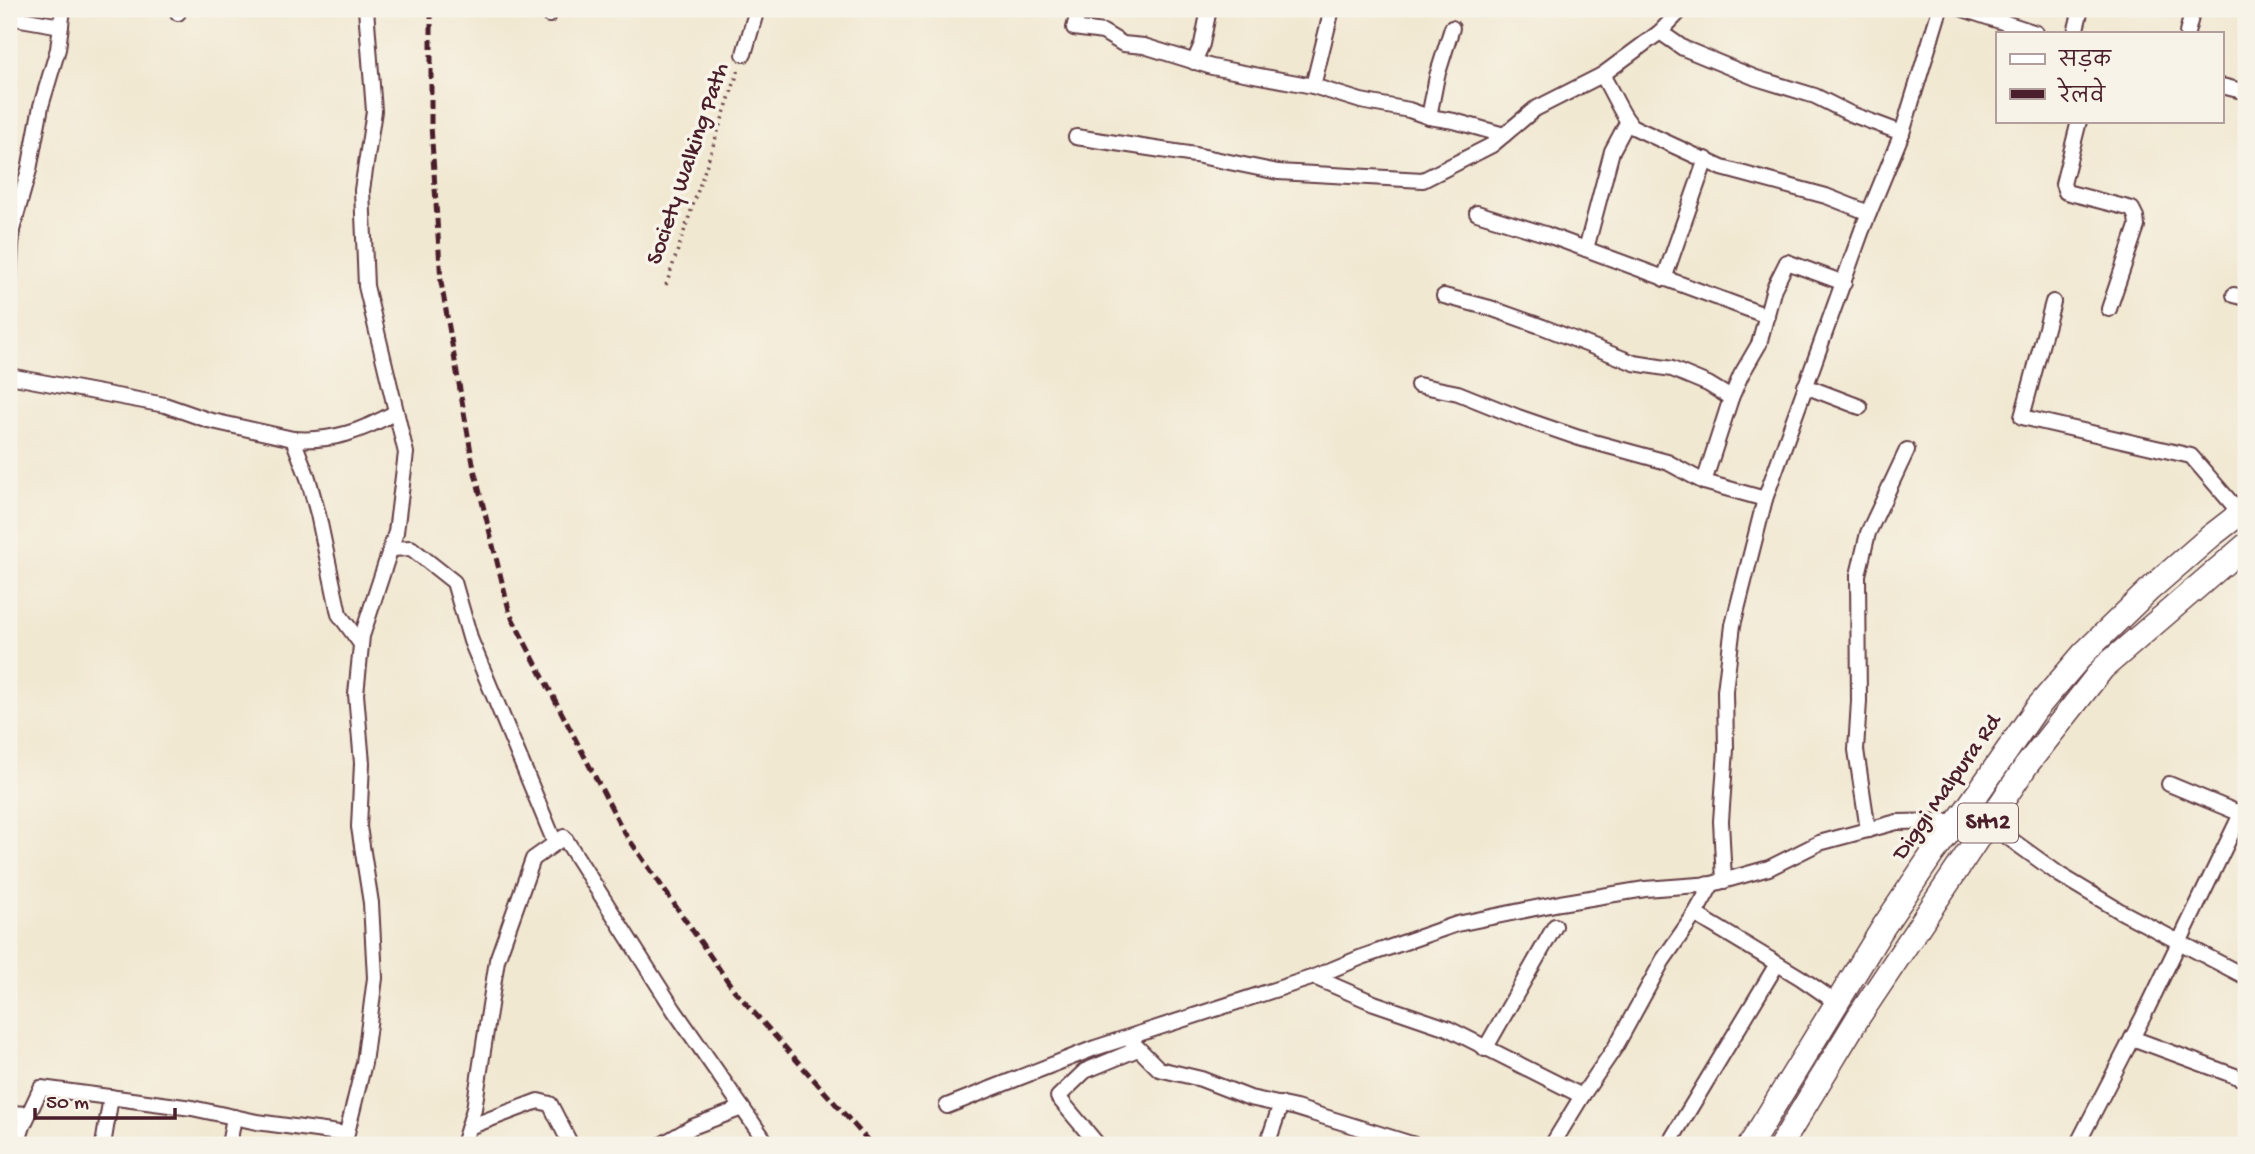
<svg xmlns="http://www.w3.org/2000/svg" width="2255" height="1154" font-family="'Gochi Hand','Playpen Sans Deva',sans-serif">
<style>
.lines{fill:none;stroke-linecap:round;stroke-linejoin:round}
.minor-casing{stroke:#633d44;stroke-width:18}
.primary-casing{stroke:#633d44;stroke-width:26}
.path{stroke:#633d44;stroke-width:3.5;stroke-dasharray:2 5;stroke-linecap:butt}
.minor{stroke:#fff;stroke-width:14}
.primary{stroke:#fff;stroke-width:23}
.rail{stroke:#4a1f2b;stroke-width:5;stroke-dasharray:10 5;stroke-linecap:butt}
.labels{text-anchor:middle;dominant-baseline:central;stroke-width:7;stroke-linejoin:round;paint-order:stroke}
.shield{fill:#f7f3e8;stroke:#7e5f64;stroke-width:2}
.shield-label{font-size:23px;font-weight:bold;fill:#4a1f2b}
.street-label{font-size:24px;fill:#4a1f2b;stroke:#f7f3e8}
</style>
<rect width="100%" height="100%" fill="#f7f3e8"/>
<filter id="ink" filterUnits="userSpaceOnUse"><feTurbulence type="fractalNoise" baseFrequency=".0143" numOctaves="2"/><feDisplacementMap in="SourceGraphic" scale="14" xChannelSelector="R" yChannelSelector="G"/><feConvolveMatrix kernelMatrix="1 2 1 2 8 2 1 2 1" color-interpolation-filters="sRGB"/></filter>
<filter id="wash" filterUnits="userSpaceOnUse"><feTurbulence type="fractalNoise" baseFrequency=".00686" numOctaves="4" result="noise"/><feDisplacementMap in="SourceGraphic" scale="28" xChannelSelector="R" yChannelSelector="G"/><feGaussianBlur stdDeviation="1.57" result="paint"/><feColorMatrix in="noise" values="0 0 0 0 0 0 0 0 0 0 0 0 0 0 0 0 0 1.4 0 .05"/><feComposite in="paint" operator="in"/></filter>
<g filter="url(#wash)">
<rect width="100%" height="100%" fill="#f1e8d1"/>
</g>
<g filter="url(#ink)">
<g class="lines">
<g class="minor-casing">
<g id="minor">
<polyline points="548,9 549,15"/>
<polyline points="1079,9 1074,28 1103,32 1123,44 1144,46 1212,67 1313,86 1361,101 1409,110 1429,117 1454,121 1504,135"/>
<polyline points="1963,9 2036,33"/>
<polyline points="178,13 179,9"/>
<polyline points="9,17 61,26"/>
<polyline points="1660,32 1683,48 1756,78 1815,96 1851,114 1902,133"/>
<polyline points="2075,33 2081,9"/>
<polyline points="2187,33 2193,9"/>
<polyline points="744,54 757,9"/>
<polyline points="1194,62 1202,44 1209,9"/>
<path d="M1602,75C1612,91 1619,110 1631,126L1722,168L1826,196L1869,213"/>
<polyline points="1313,86 1332,9"/>
<polyline points="2222,86 2246,92"/>
<polyline points="1429,117 1437,76 1452,28"/>
<polyline points="2079,121 2063,184 2066,192 2132,209 2136,217 2137,226 2109,309"/>
<polyline points="1076,137 1195,155 1278,172 1423,180 1492,145 1535,109 1602,75 1660,32 1682,9"/>
<polyline points="1477,213 1545,234 1767,316"/>
<polyline points="1586,249 1612,151 1628,121"/>
<polyline points="1664,279 1706,159"/>
<polyline points="9,281 12,230 29,170 41,106 58,49 63,9"/>
<polyline points="2234,295 2246,298"/>
<polyline points="1444,296 1490,308 1543,327 1634,363 1672,369 1708,384 1731,398"/>
<polyline points="2053,302 2022,417 2191,456 2240,513"/>
<polyline points="9,376 165,405 208,420 293,439 308,478 318,514 339,614 361,644"/>
<polyline points="1418,385 1458,393 1518,417 1579,438 1667,462 1704,482 1765,499"/>
<polyline points="1805,386 1860,407"/>
<path d="M293,439C332,442 362,431 396,412"/>
<polyline points="1704,482 1731,398 1741,375 1759,344 1774,288 1787,262 1844,283"/>
<polyline points="391,549 411,548 454,582 471,641 555,843"/>
<polyline points="2169,784 2246,816"/>
<polyline points="1868,830 1856,750 1859,701 1858,575 1868,533 1907,450"/>
<polyline points="1724,881 1721,821 1726,749 1725,691 1733,625 1765,499 1862,230 1902,133 1940,9"/>
<polyline points="1712,884 1695,914 1801,978 1837,1003"/>
<polyline points="1314,977 1374,1003 1447,1028 1582,1096 1616,1046 1663,960 1695,914"/>
<polyline points="1128,1038 1159,1069 1201,1079 1250,1098 1296,1108 1415,1145"/>
<polyline points="2132,1038 2246,1080"/>
<polyline points="1485,1049 1555,926"/>
<polyline points="947,1106 1095,1048 1314,977 1362,957 1457,924 1560,903 1645,889 1712,884 1769,868 1819,843 1897,822 1947,821 1988,823 2060,875 2120,911 2246,977"/>
<polyline points="9,1113 28,1114"/>
<polyline points="469,1127 538,1101 550,1104 571,1145"/>
<polyline points="17,1145 23,1126 41,1088 192,1108 257,1122 346,1134"/>
<polyline points="103,1145 111,1097"/>
<polyline points="229,1145 234,1117"/>
<polyline points="344,1145 364,1063 375,978 371,903 359,827 362,763 356,694 362,636 396,532 406,453 366,286 362,190 374,111 366,9"/>
<polyline points="463,1145 474,1109 497,960 533,859 564,837 674,1010 768,1145"/>
<polyline points="661,1145 692,1127 742,1108"/>
<polyline points="1098,1145 1058,1097 1085,1071 1138,1049"/>
<polyline points="1267,1145 1281,1104"/>
<polyline points="1552,1145 1582,1096"/>
<polyline points="1668,1145 1777,964"/>
<polyline points="2077,1145 2147,1009 2241,814"/>
</g>
</g>
<g class="primary-casing">
<g id="primary">
<polyline points="1750,1145 1884,926 1933,853 1966,810 2036,709 2084,653 2149,590 2211,536 2246,509"/>
<polyline points="1781,1145 1859,1016 2026,766 2103,668 2246,545"/>
</g>
</g>
<polyline class="path" points="666,285 739,69"/>
<use href="#minor" class="minor"/>
<use href="#primary" class="primary"/>
<polyline class="rail" points="431,9 431,125 441,282 474,469 510,614 624,832 734,990 872,1145"/>
</g>
</g>
<g class="labels">
<rect class="shield" x="1958" y="803.5" width="60" height="39" rx="5"/>
<g class="shield-label">
<text x="1988" y="823">SH12</text>
</g>
<g class="street-label">
<text transform="translate(689 164) rotate(-71)">Society Walking Path</text>
<text transform="translate(1948 788) rotate(-55)">Diggi Malpura Rd</text>
</g>
</g>
<rect width="2255" height="1154" fill="none" stroke="#f7f3e8" stroke-width="35"/>
<rect x="1996" y="32" width="228" height="91" fill="#f7f3e8" stroke="#b29e9c" stroke-width="2"/>
<rect x="2010" y="54" width="35" height="10" fill="#ffffff" stroke="#b29e9c" stroke-width="2"/>
<text x="2059" y="66" font-size="21" fill="#4a1f2b">सड़क</text>
<rect x="2010" y="89" width="35" height="10" fill="#4a1f2b" stroke="#b29e9c" stroke-width="2"/>
<text x="2059" y="102" font-size="21" fill="#4a1f2b">रेलवे</text>
<path d="M35 1108v10h140v-10" fill="none" stroke="#4a1f2b" stroke-width="3.5"/>
<text x="46" y="1108" font-size="21" fill="#4a1f2b" stroke="#f7f3e8" stroke-width="5" paint-order="stroke">50 m</text>
</svg>
